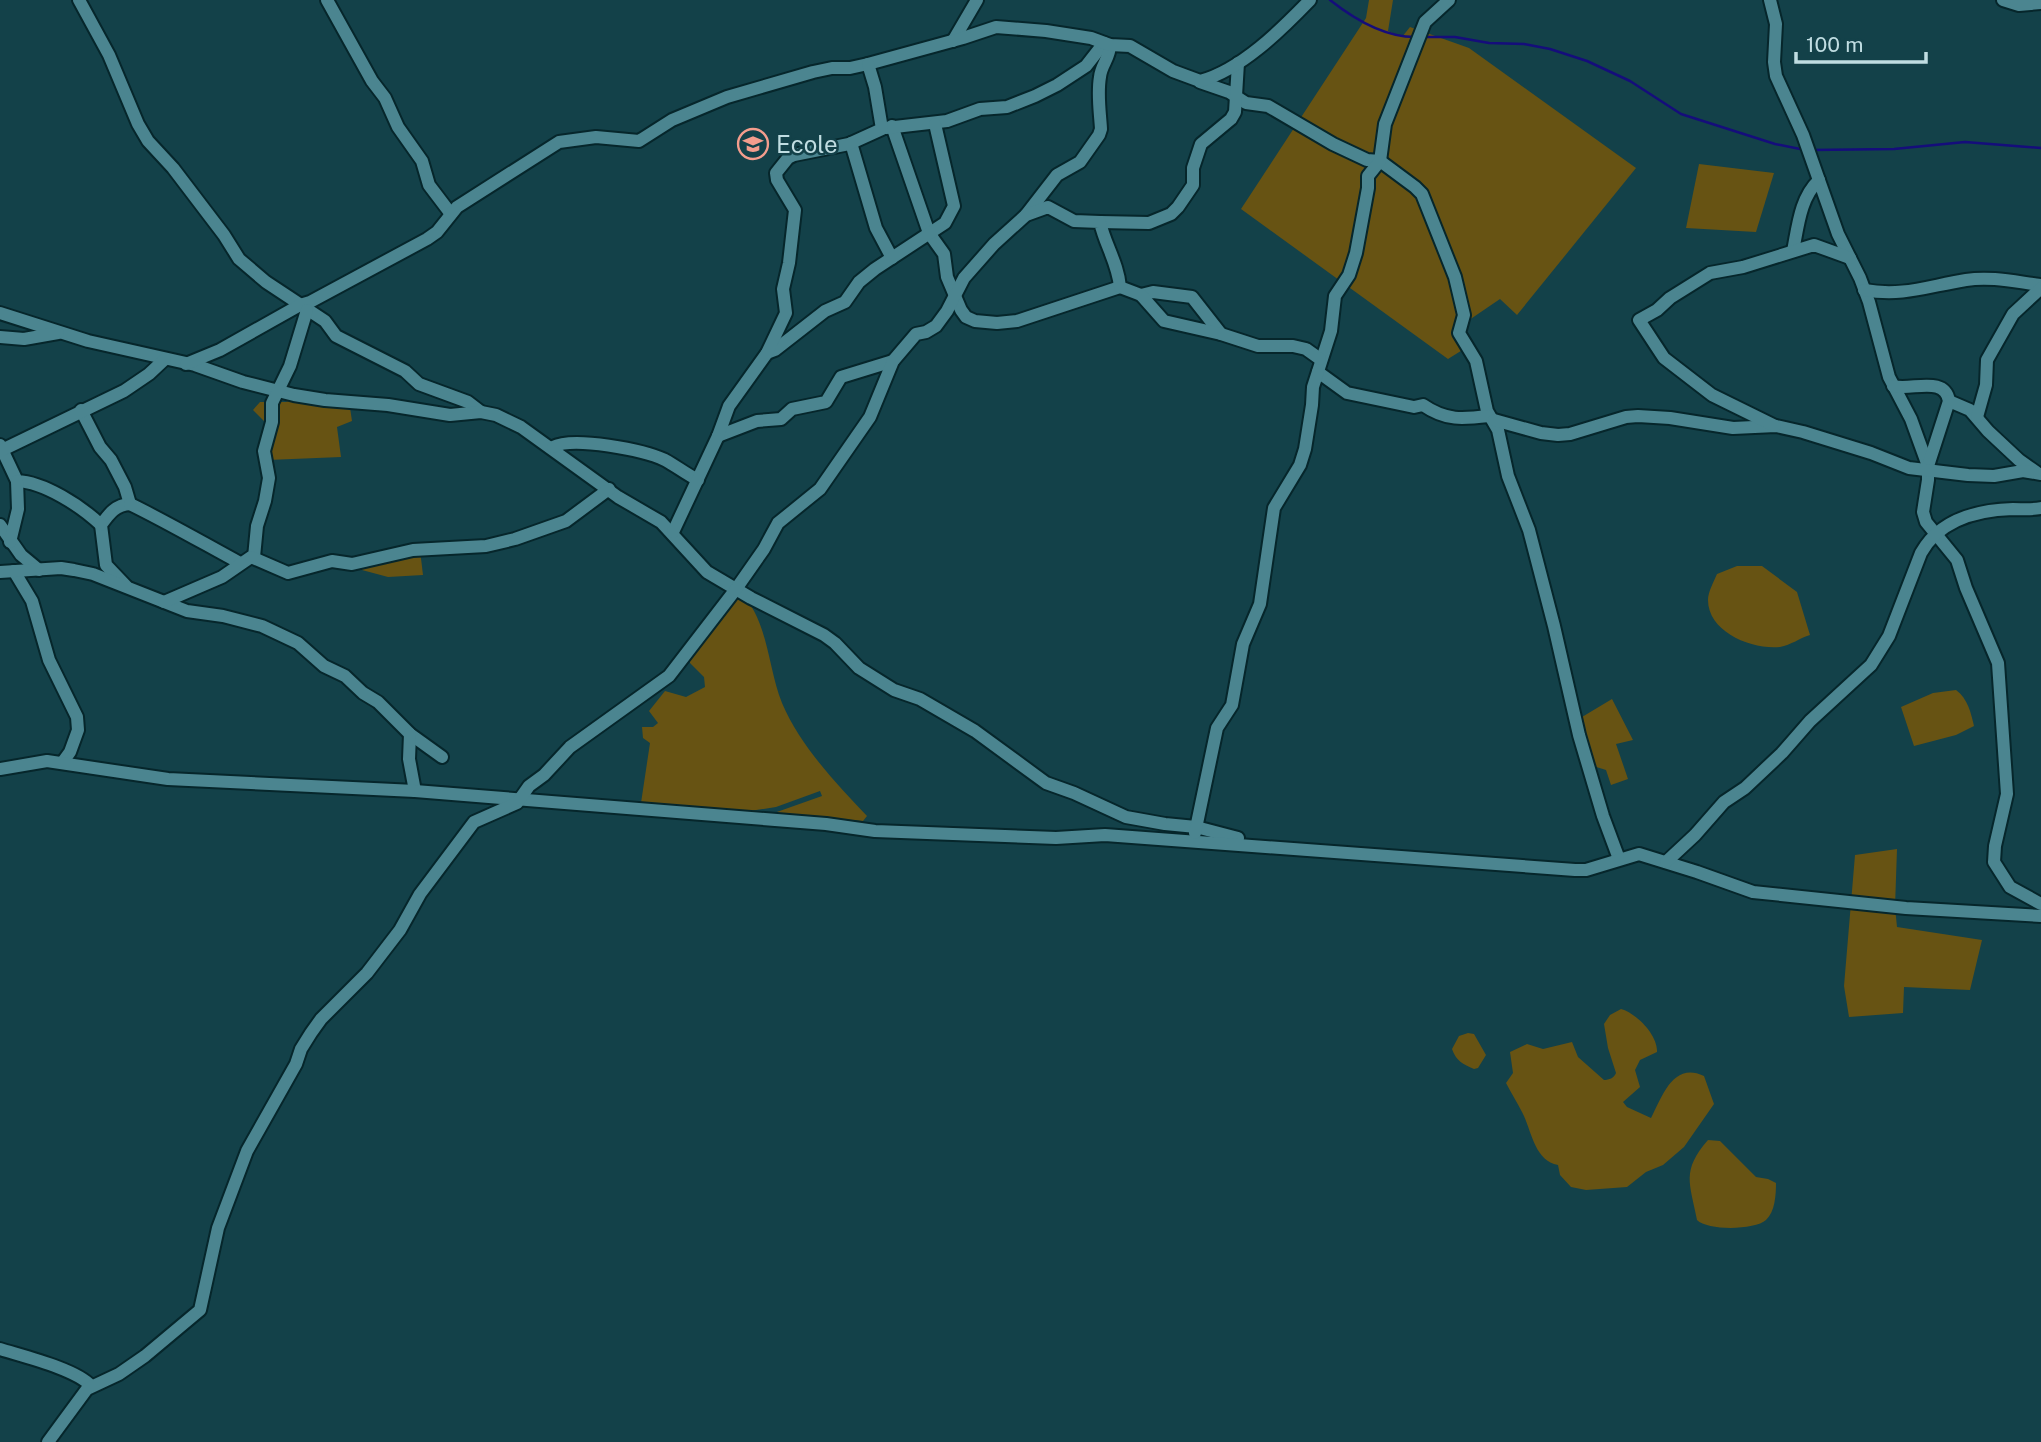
<svg xmlns="http://www.w3.org/2000/svg" width="2041" height="1442" font-family="'Public Sans',sans-serif">
<style>
.green{fill:#675313}
.lines{fill:none;stroke-linecap:round;stroke-linejoin:round}
.stream{stroke:#150d7b;stroke-width:2.5}
.minor-casing{stroke:#06262b;stroke-width:16}
.minor{stroke:#4b8590;stroke-width:12}
.labels{text-anchor:middle;dominant-baseline:central;stroke-width:5;stroke-linejoin:round;paint-order:stroke}
.poi-label{font-size:24px;fill:#c0dde2;stroke:#134149;text-anchor:start}
</style>
<rect width="100%" height="100%" fill="#134149"/>
<g class="green">
<polygon points="1369,0 1393,0 1388,31 1402,37 1410,27 1469,48 1636,168 1517,315 1500,299 1453,331 1464,349 1448,359 1241,209 1366,18"/>
<polygon points="1699,164 1774,173 1756,232 1686,228"/>
<polygon points="295,398 349,401 352,421 337,427 341,457 268,460 273,420 265,422 253,410 260,402 286,402"/>
<polygon points="420,550 423,575 388,577 362,570 361,561"/>
<path d="M1737,566H1762L1797,592L1810,635C1800,638 1791,645 1780,647C1752,650 1708,632 1708,600C1708,592 1714,581 1717,574Z"/>
<path d="M738,589C769,620 767,665 782,703C800,746 836,783 867,816L863,821L774,813L822,796L820,791L776,807L750,811L641,803L650,743L643,738L642,727H653L658,723L649,711L665,691L686,697L705,687L704,677L690,663V648Z"/>
<path d="M1956,690C1968,699 1971,713 1974,726L1956,735L1914,746L1901,707L1933,693Z"/>
<polygon points="1612,699 1633,740 1616,744 1628,779 1611,785 1606,770 1590,765 1577,720"/>
<polygon points="1897,849 1895,907 1897,927 1982,940 1970,990 1904,987 1903,1013 1849,1017 1844,986 1855,855"/>
<path d="M1621,1009C1636,1013 1658,1035 1657,1052L1640,1060L1635,1070L1640,1087L1623,1102L1627,1107L1651,1118C1662,1097 1673,1061 1704,1076L1714,1104L1684,1147L1663,1165L1646,1172L1627,1187L1586,1190L1571,1187L1560,1175L1558,1165C1534,1160 1532,1131 1522,1112C1517,1102 1511,1093 1506,1083L1513,1073L1510,1052L1527,1044L1543,1049L1572,1042L1578,1057L1604,1080C1609,1080 1614,1078 1616,1073L1608,1048L1604,1024L1610,1015Z"/>
<path d="M1468,1033L1474,1034L1486,1055L1478,1068L1474,1069C1463,1064 1456,1061 1452,1049L1459,1036Z"/>
<path d="M1708,1140L1720,1141L1756,1177L1768,1179L1776,1183C1776,1195 1775,1212 1766,1220C1755,1230 1708,1231 1697,1220C1690,1183 1681,1171 1708,1140Z"/>
</g>
<g class="lines">
<g class="stream">
<path d="M1330,0C1354,19 1383,37 1415,37"/>
<polyline points="1425,37 1455,37 1489,43 1524,44 1550,49 1587,61 1630,81 1681,114 1775,144 1805,150"/>
<polyline points="1812,150 1894,149 1965,142 2041,148"/>
</g>
<g class="minor-casing">
<g id="minor">
<polyline points="79,0 109,55 138,124 148,141 173,168 224,235 239,259 266,282 325,321 336,336 405,371 419,384 468,402 481,412"/>
<polyline points="327,0 372,81 385,98 398,127 422,161 429,185 451,214"/>
<polyline points="1770,0 1776,24 1774,62 1776,76 1803,135 1838,234 1860,278 1869,302 1889,377 1911,419 1928,466 1928,480 1923,512 1926,522 1957,560 1966,588 1998,663 2007,794 1995,846 1994,862 2010,887 2041,904"/>
<polyline points="2003,0 2019,5 2041,3"/>
<polyline points="953,41 977,0"/>
<polyline points="1200,82 1229,92 1246,103 1268,106 1333,144 1367,160 1380,161 1415,187 1422,194 1455,277 1464,315 1459,333 1476,361 1487,411 1498,430 1508,476 1529,530 1554,626 1579,735 1603,816 1619,859"/>
<polyline points="892,126 929,233 944,254 947,277 961,310 966,317 975,321 997,323 1017,321 1120,287"/>
<polyline points="886,128 947,121 980,109 1007,107 1035,96 1057,85 1086,66 1104,43"/>
<polyline points="851,143 876,228 892,258"/>
<path d="M1026,215L1057,175L1080,162L1099,135L1101,129C1100,112 1097,94 1100,77C1101,65 1110,58 1110,45"/>
<polyline points="1100,222 1149,223 1171,214 1178,207 1193,185 1193,168 1201,144 1231,119 1235,112 1238,63"/>
<path d="M1793,251C1798,226 1800,198 1819,180"/>
<path d="M1864,290C1903,297 1928,286 1966,280C1991,276 2016,282 2041,285"/>
<polyline points="1141,295 1153,292 1192,297 1221,334"/>
<polyline points="0,313 88,341 195,365 243,382 294,395 325,400 388,405 450,415 481,412 496,415 521,427 618,497 661,522 707,572 751,598 824,635 835,643 859,668 894,690 920,699 975,731 1046,783 1074,793 1126,817 1165,824 1196,827 1238,838"/>
<polyline points="0,337 24,339 58,333"/>
<polyline points="767,353 775,350 825,311 845,302 859,282 875,269 945,223 954,206 935,124"/>
<path d="M186,364L220,350L300,305L310,302L427,239L437,232L457,207L559,142L596,137L639,141L672,120L727,97L813,72L832,68H850L868,64L963,38L996,27L1046,31L1091,38L1110,45L1130,46L1173,71L1200,81C1241,70 1281,30 1310,0"/>
<path d="M1318,372L1347,393L1414,407L1423,405C1446,421 1463,419 1489,416"/>
<path d="M1893,386C1911,391 1945,375 1949,401L1928,466"/>
<polyline points="1949,401 1970,410 1988,431 2019,460 2036,472"/>
<path d="M81,410L100,447L111,460L125,487L130,504C115,505 109,514 101,525L106,565L126,586"/>
<polyline points="1977,417 1986,385 1987,360 2013,314 2041,288"/>
<polyline points="1494,420 1541,433 1558,435 1570,434 1626,417 1638,416 1670,418 1733,428 1776,426 1803,432 1871,453 1909,468 1968,475 1994,476 2023,471 2041,474"/>
<polyline points="1775,426 1712,395 1664,358 1639,320 1657,310 1670,298 1710,273 1743,267 1814,245 1850,258"/>
<polyline points="718,436 757,421 781,419 792,409 826,402 841,377 893,361"/>
<path d="M0,445L17,481C44,482 81,506 101,525"/>
<path d="M553,447C573,436 644,450 665,460C676,466 686,474 698,480"/>
<polyline points="0,451 124,391 149,374 165,359"/>
<path d="M130,504C167,522 203,543 240,563"/>
<polyline points="0,525 21,555 39,570"/>
<polyline points="673,532 718,436 729,406 767,353 786,313 783,289 789,263 795,210 777,180 776,173 788,158 794,155 849,144 882,129 875,87 868,64"/>
<polyline points="10,542 18,509 17,481"/>
<polyline points="254,557 257,526 265,501 269,478 264,451 272,422 272,403 290,366 307,310"/>
<polyline points="14,571 32,601 49,660 77,717 78,730 70,752 62,763"/>
<polyline points="0,572 61,568 74,570 93,574 187,611 223,616 262,626 298,643 324,666 345,676 363,693 378,702 410,734 442,757"/>
<polyline points="164,602 222,577 251,557 288,573 332,561 352,564 413,550 486,546 515,539 566,521 609,489"/>
<polyline points="410,734 409,759 415,791"/>
<polyline points="0,769 47,761 168,779 415,791 826,824 875,831 1056,838 1105,835 1575,870 1586,870 1639,854 1697,872 1753,892 1906,908 2041,916"/>
<polyline points="1195,833 1217,728 1232,705 1243,644 1260,604 1274,508 1300,465 1305,449 1312,405 1313,387 1331,331 1335,296 1349,275 1356,253 1368,188 1368,176 1380,161 1385,124 1425,22 1449,0"/>
<path d="M1666,862L1695,835L1724,802L1745,788L1782,753L1810,721L1871,665L1889,636L1921,553C1940,519 1977,510 2013,509C2023,509 2032,510 2041,508"/>
<path d="M0,1349C22,1356 76,1369 91,1386"/>
<path d="M48,1442L87,1389L119,1374L145,1356L200,1310L218,1228L247,1151L296,1064L301,1049L311,1033L321,1019L367,973L400,930L420,894L474,822L517,803L529,786L544,775L570,747L669,676L736,589L764,549L778,523L820,489L870,417L893,361L916,334L926,332L936,326L947,311L964,278L994,244L1026,215L1048,207L1074,221L1100,222C1105,245 1118,263 1120,287L1141,295L1164,321L1221,334L1258,346H1293L1306,349L1320,359"/>
</g>
</g>
<use href="#minor" class="minor"/>
</g>
<defs>
<g id="school-ring" transform="scale(1.575)"><circle r="9.5" fill="#134149" stroke="#f49d8d" stroke-width="1.5"/><path d="M0-5L7-2L0 1L-7-2ZM-4 1L0 2.5L4 1V4Q0 6-4 4Z" fill="#f49d8d"/></g>
</defs>
<g fill-rule="evenodd">
<use href="#school-ring" x="753" y="144"/>
</g>
<g class="labels">
<g class="poi-label">
<text x="776" y="144">Ecole</text>
</g>
</g>
<path d="M1796 52v10h130v-10" fill="none" stroke="#c0dde2" stroke-width="3.5"/>
<text x="1806" y="52" font-size="21" fill="#c0dde2" stroke="#134149" stroke-width="5" paint-order="stroke">100 m</text>
</svg>
